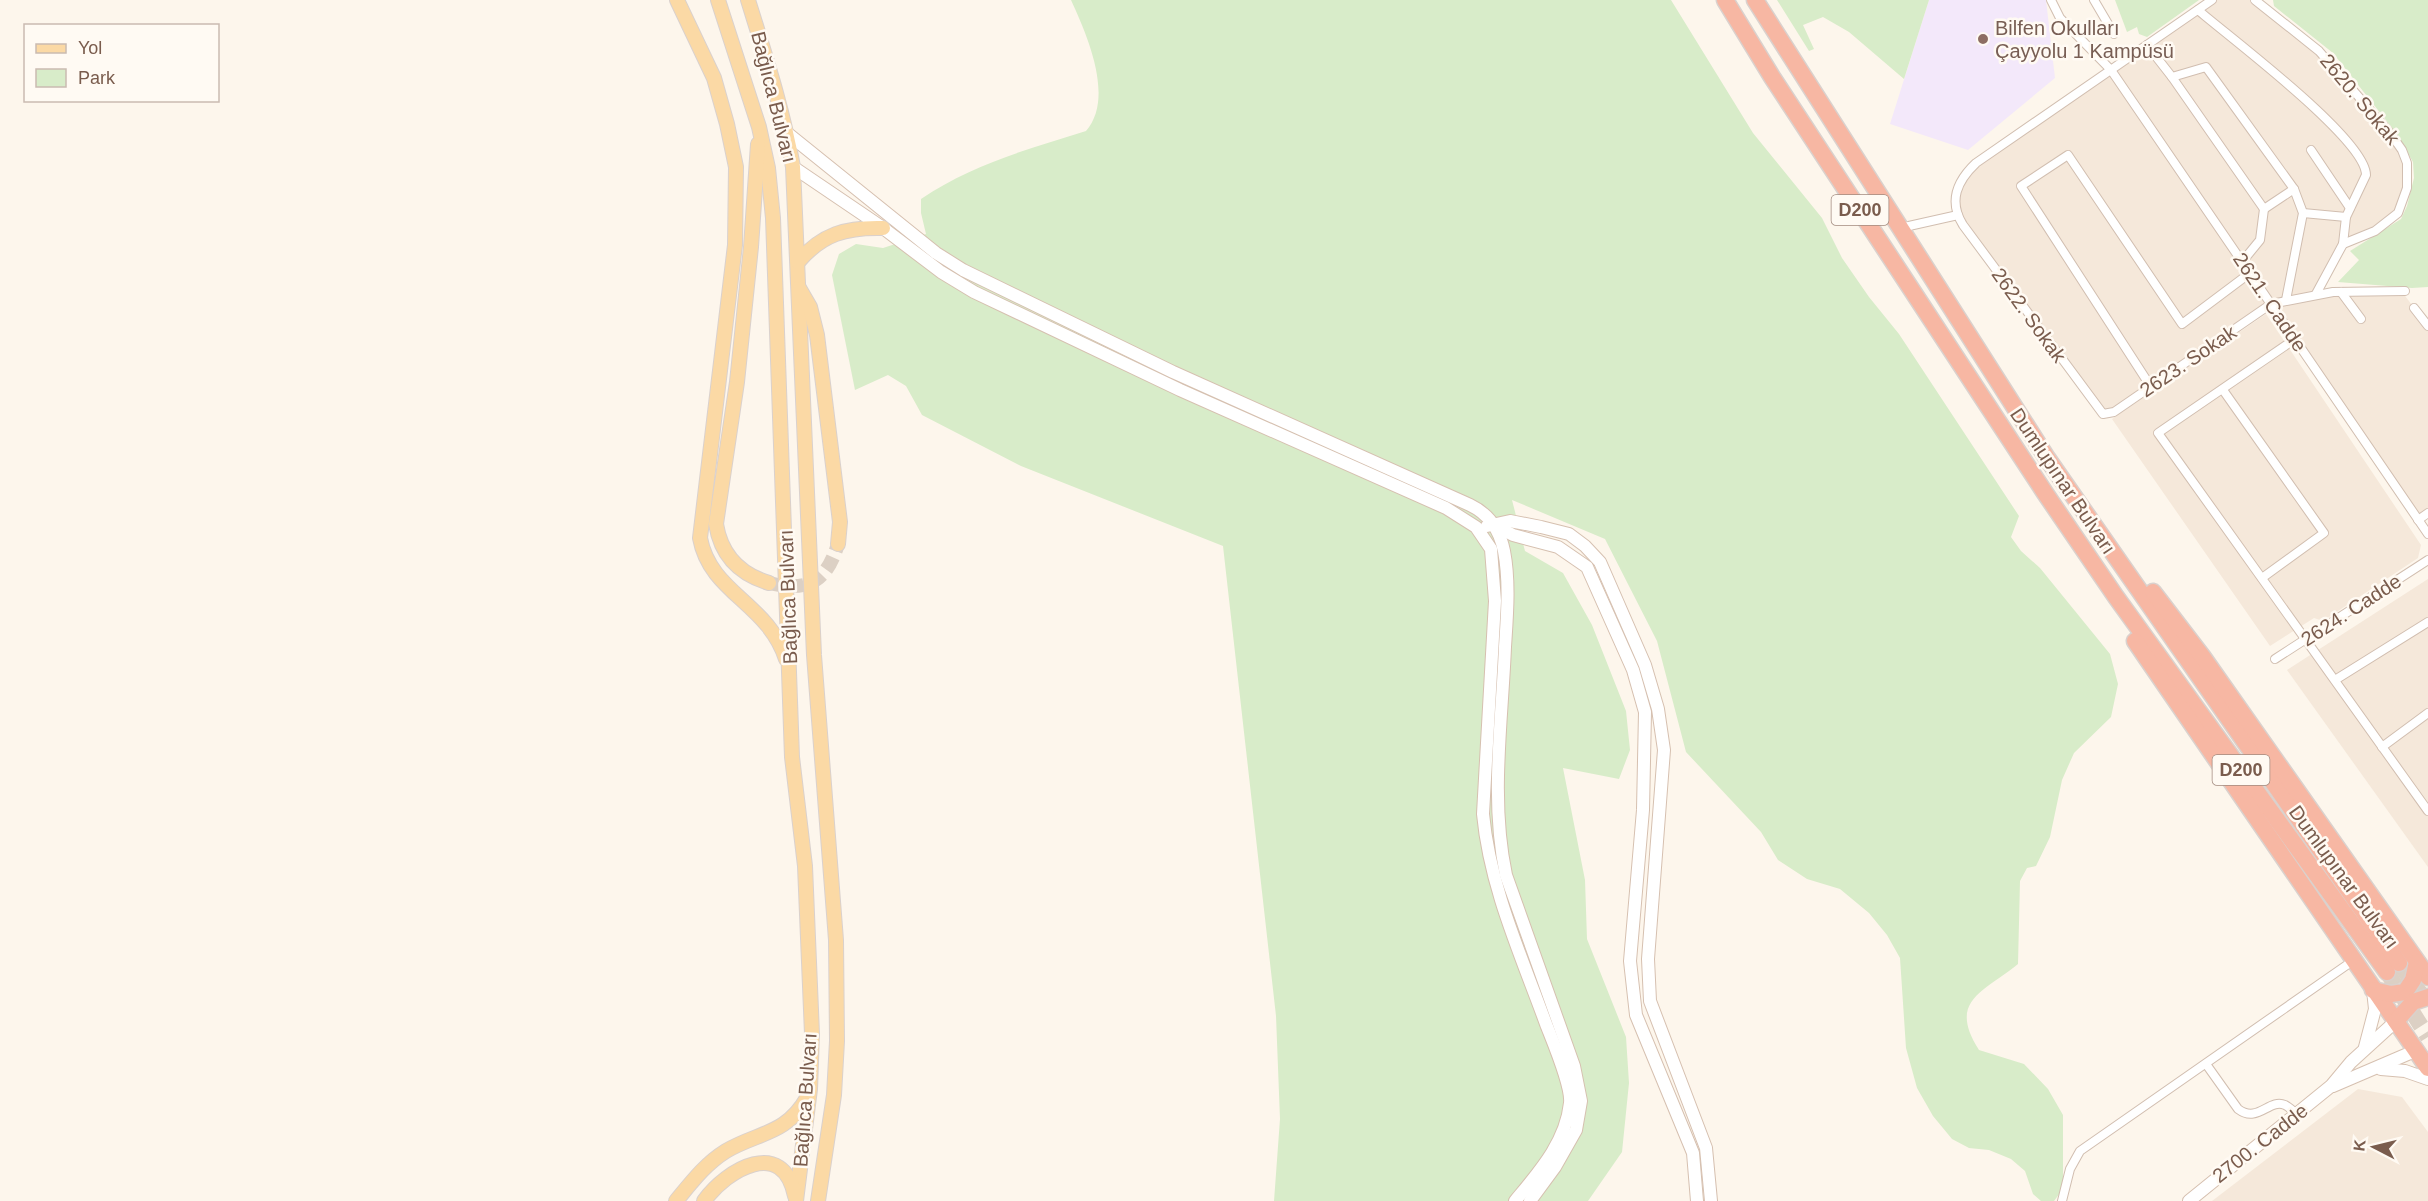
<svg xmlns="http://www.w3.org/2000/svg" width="2428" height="1201" font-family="Helvetica,sans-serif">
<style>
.residential{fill:#f5e8da}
.education{fill:#f3e8fa}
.green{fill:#d8ecc9}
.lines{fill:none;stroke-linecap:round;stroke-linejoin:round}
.primary-tunnel{stroke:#dcd0c4;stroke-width:14;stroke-dasharray:14 7;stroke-linecap:butt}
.highway-tunnel{stroke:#dcd0c4;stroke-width:16;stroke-dasharray:16 8;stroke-linecap:butt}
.street-casing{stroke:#d1beb0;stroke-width:10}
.secondary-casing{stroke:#d6c0b0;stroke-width:14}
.primary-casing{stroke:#dad1cd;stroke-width:16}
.highway-casing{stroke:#dad1cd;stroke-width:19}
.street{stroke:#fff;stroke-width:8}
.secondary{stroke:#fff;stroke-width:12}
.primary{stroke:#fbd9a5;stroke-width:14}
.highway{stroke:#f7b7a3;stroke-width:16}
.education-dot{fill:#8d6e63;stroke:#fffaf3;stroke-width:2}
.labels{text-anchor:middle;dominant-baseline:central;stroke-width:5;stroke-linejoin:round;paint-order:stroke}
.shield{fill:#fffaf3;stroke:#a28b7f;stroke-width:1.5}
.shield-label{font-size:18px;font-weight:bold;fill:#7a5c4d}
.education-label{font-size:20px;fill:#785e54;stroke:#fffaf3;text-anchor:start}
.street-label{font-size:20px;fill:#7a5c4d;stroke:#fffaf3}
</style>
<rect width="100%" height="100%" fill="#fdf6ec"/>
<g class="residential">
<polygon points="2212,0 2255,0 2308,41 2395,139 2408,171 2398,213 2348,243 2316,294 2399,288 2428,326 2428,513 2418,520 2271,305 2107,414 1956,210 1966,174"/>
<polygon points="2266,314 2421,545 2418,558 2323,621 2314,618 2270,646 2112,419"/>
<polygon points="2428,579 2428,867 2287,670"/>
<polygon points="2358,1089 2402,1097 2428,1132 2428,1201 2212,1201"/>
</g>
<polygon class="education" points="1929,0 2046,0 2055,78 1968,150 1890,124"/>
<g class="green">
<path d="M1071,0H1671L1753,133L1822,218L1842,258L1869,297L1899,334L2019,516L2011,537L2021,551L2040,568L2110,654L2118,684L2111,717L2074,753L2062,780L2050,837L2036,866L2027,868L2020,881L2018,964C1984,992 1947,1000 1979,1050L2024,1064L2048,1089L2063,1115V1189L2054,1201H2041L2033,1194L2025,1171L2011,1159L1989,1150L1969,1148L1952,1139L1933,1116L1917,1088L1906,1048L1900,958L1887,935L1869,913L1840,889L1807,879L1778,860L1761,832L1686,752L1657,641L1605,539L1512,500L1525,551L1563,573L1592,625L1626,711L1630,750L1619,779L1563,768L1585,880L1587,939L1626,1037L1629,1083L1622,1152L1588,1201H1274L1280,1119L1276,1016L1223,546L1021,466L922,415L906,386L888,375L855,390L832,275L839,254L856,244L883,248L926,234L921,213V199C972,164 1029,149 1086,131C1115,98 1087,35 1071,0Z"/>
<polygon points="1777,0 1929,0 1904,79 1849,32 1823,17 1803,25 1814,49 1809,51"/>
<polygon points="2115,0 2199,0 2147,37 2139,34 2137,27 2127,32"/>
<polygon points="2273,0 2428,0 2428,287 2412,288 2338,282 2359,260 2350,251 2401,219 2407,206 2414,178 2413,162 2396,133 2333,53 2274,6"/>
</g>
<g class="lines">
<path class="primary-tunnel" d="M769,583C809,592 826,582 838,544"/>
<g class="highway-tunnel">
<polyline points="2399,963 2428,1004"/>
<polyline points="2387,972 2428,1037"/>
</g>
<g class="street-casing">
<g id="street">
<polyline points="2051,0 2060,18 2111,70 2428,534"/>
<polyline points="2094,0 2114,34"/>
<path d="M2212,0L1976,163C1957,181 1948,201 1963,225L2103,414L2114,412L2271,304L2333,292L2405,291"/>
<polyline points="2255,0 2319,51 2390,133 2402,150 2407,163 2407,188 2398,213 2375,231 2343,244 2316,294"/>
<path d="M2198,10C2229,37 2366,139 2366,175L2346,217L2343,244"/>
<polyline points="2147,45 2172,77 2206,67 2294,189 2303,213 2286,300"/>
<polyline points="2172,77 2264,209 2294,189"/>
<polyline points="2311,150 2350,208"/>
<polyline points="2303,213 2346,217"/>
<polyline points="1900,228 1958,215"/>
<polyline points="2242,262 2260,240 2264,209"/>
<polyline points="2341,292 2361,319"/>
<polyline points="2414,308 2428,326"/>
<polyline points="2295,339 2158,433 2428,811"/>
<polyline points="2151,387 2021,186 2068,155 2182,324 2250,273"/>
<polyline points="2223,390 2324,533 2262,578"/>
<polyline points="2418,520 2428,513"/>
<polyline points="2275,659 2428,560"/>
<polyline points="2335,680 2428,622"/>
<polyline points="2382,747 2428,713"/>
<path d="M2206,1064L2238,1109C2258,1124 2269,1098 2285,1105C2289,1107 2293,1111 2297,1114"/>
<polyline points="2062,1201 2070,1169 2080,1151 2354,960"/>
</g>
</g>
<g class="secondary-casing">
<g id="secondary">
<path d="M787,133L936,253L963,270L1173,372L1470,505C1489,514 1500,531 1504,551C1510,582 1507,616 1505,647C1502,722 1490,800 1506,875L1574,1066L1581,1101L1576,1130L1555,1167L1530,1201"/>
<path d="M793,167L883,228L941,272L974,292L1180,390L1446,508L1476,527L1491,549L1495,601L1483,814C1490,888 1521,955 1546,1024C1553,1042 1572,1086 1570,1103C1566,1142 1539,1172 1515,1201"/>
<polyline points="1494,525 1513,535 1558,547 1587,567 1633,670 1645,712 1643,810 1630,961 1636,1015 1693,1153 1697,1201"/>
<polyline points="1487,526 1510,521 1541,527 1569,534 1585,546 1600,562 1645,665 1658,709 1664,750 1648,959 1650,1001 1706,1148 1711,1201"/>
<polyline points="2365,1047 2375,1009 2373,990"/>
<polyline points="2381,1069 2405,1071 2428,1079"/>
<polyline points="2333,1086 2417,1050"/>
<polyline points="2189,1201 2331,1086 2351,1062 2396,1021"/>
</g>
</g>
<g class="primary-casing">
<g id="primary">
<path d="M677,0L714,78L727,124L736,167L735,245L700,538C710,593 768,603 786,659"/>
<polyline points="718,0 759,127 768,168 773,218 792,757 805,866 812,1034 810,1089 796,1201"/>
<path d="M748,0C765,55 783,110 793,167L814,655L836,940L837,1041L834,1095L818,1201"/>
<path d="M758,144L751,247L737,382L716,524C721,555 739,574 769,583"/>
<path d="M798,262C822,234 846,227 883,228"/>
<polyline points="799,288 810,307 817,335 840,522 838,544"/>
<path d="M676,1201C691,1183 705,1164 726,1151C758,1132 786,1135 807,1098"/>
<path d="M704,1201C727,1169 783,1137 795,1196"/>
</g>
</g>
<g class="highway-casing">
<g id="highway">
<polyline points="1725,0 1772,77 2045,493 2116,597 2387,972"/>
<polyline points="1755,0 2047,458 2399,963"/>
<polyline points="2153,592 2202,656 2428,977"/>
<polyline points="2135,641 2428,1068"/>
<polyline points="2373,990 2391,994 2405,992 2413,980 2417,962"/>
<polyline points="2396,1021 2413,1002 2428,997"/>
</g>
</g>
<use href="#street" class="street"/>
<use href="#secondary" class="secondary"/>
<use href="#primary" class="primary"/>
<use href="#highway" class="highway"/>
</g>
<circle class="education-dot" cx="1983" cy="39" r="6"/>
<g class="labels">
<g class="shield">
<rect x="1831.5" y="195" width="57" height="30" rx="4.5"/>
<rect x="2212.5" y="755" width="57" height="30" rx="4.5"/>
</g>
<g class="shield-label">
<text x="1860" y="210">D200</text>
<text x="2241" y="770">D200</text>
</g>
<g class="education-label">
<text x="1995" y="28">Bilfen Okulları<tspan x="1995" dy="23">Çayyolu 1 Kampüsü</tspan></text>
</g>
<g class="street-label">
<text transform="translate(774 97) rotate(76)">Bağlıca Bulvarı</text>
<text transform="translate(2360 99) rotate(50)">2620. Sokak</text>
<text transform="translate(2270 302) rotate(56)">2621. Cadde</text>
<text transform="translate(2029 315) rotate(54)">2622. Sokak</text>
<text transform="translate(2188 361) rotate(-34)">2623. Sokak</text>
<text transform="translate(2063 481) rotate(56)">Dumlupınar Bulvarı</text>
<text transform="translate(788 597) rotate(-92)">Bağlıca Bulvarı</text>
<text transform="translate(2351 610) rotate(-33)">2624. Cadde</text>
<text transform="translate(2344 877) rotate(54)">Dumlupınar Bulvarı</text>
<text transform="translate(805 1100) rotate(-86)">Bağlıca Bulvarı</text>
<text transform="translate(2260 1143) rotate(-38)">2700. Cadde</text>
</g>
</g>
<rect x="24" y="24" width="195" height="78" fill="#fffaf3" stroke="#cabbb1" stroke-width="1.5"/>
<rect x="36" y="44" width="30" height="9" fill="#fbd9a5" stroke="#cabbb1" stroke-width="1.5"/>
<text x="78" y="54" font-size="18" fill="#7a5c4d">Yol</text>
<rect x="36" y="69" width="30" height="18" fill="#d8ecc9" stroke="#cabbb1" stroke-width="1.5"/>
<text x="78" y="84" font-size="18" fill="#7a5c4d">Park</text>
<g transform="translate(2374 1147) rotate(277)" stroke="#fffaf3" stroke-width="4.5" paint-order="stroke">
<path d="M0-4.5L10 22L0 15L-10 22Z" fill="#7a5c4d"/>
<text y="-9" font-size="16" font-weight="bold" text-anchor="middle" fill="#7a5c4d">K</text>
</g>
</svg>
